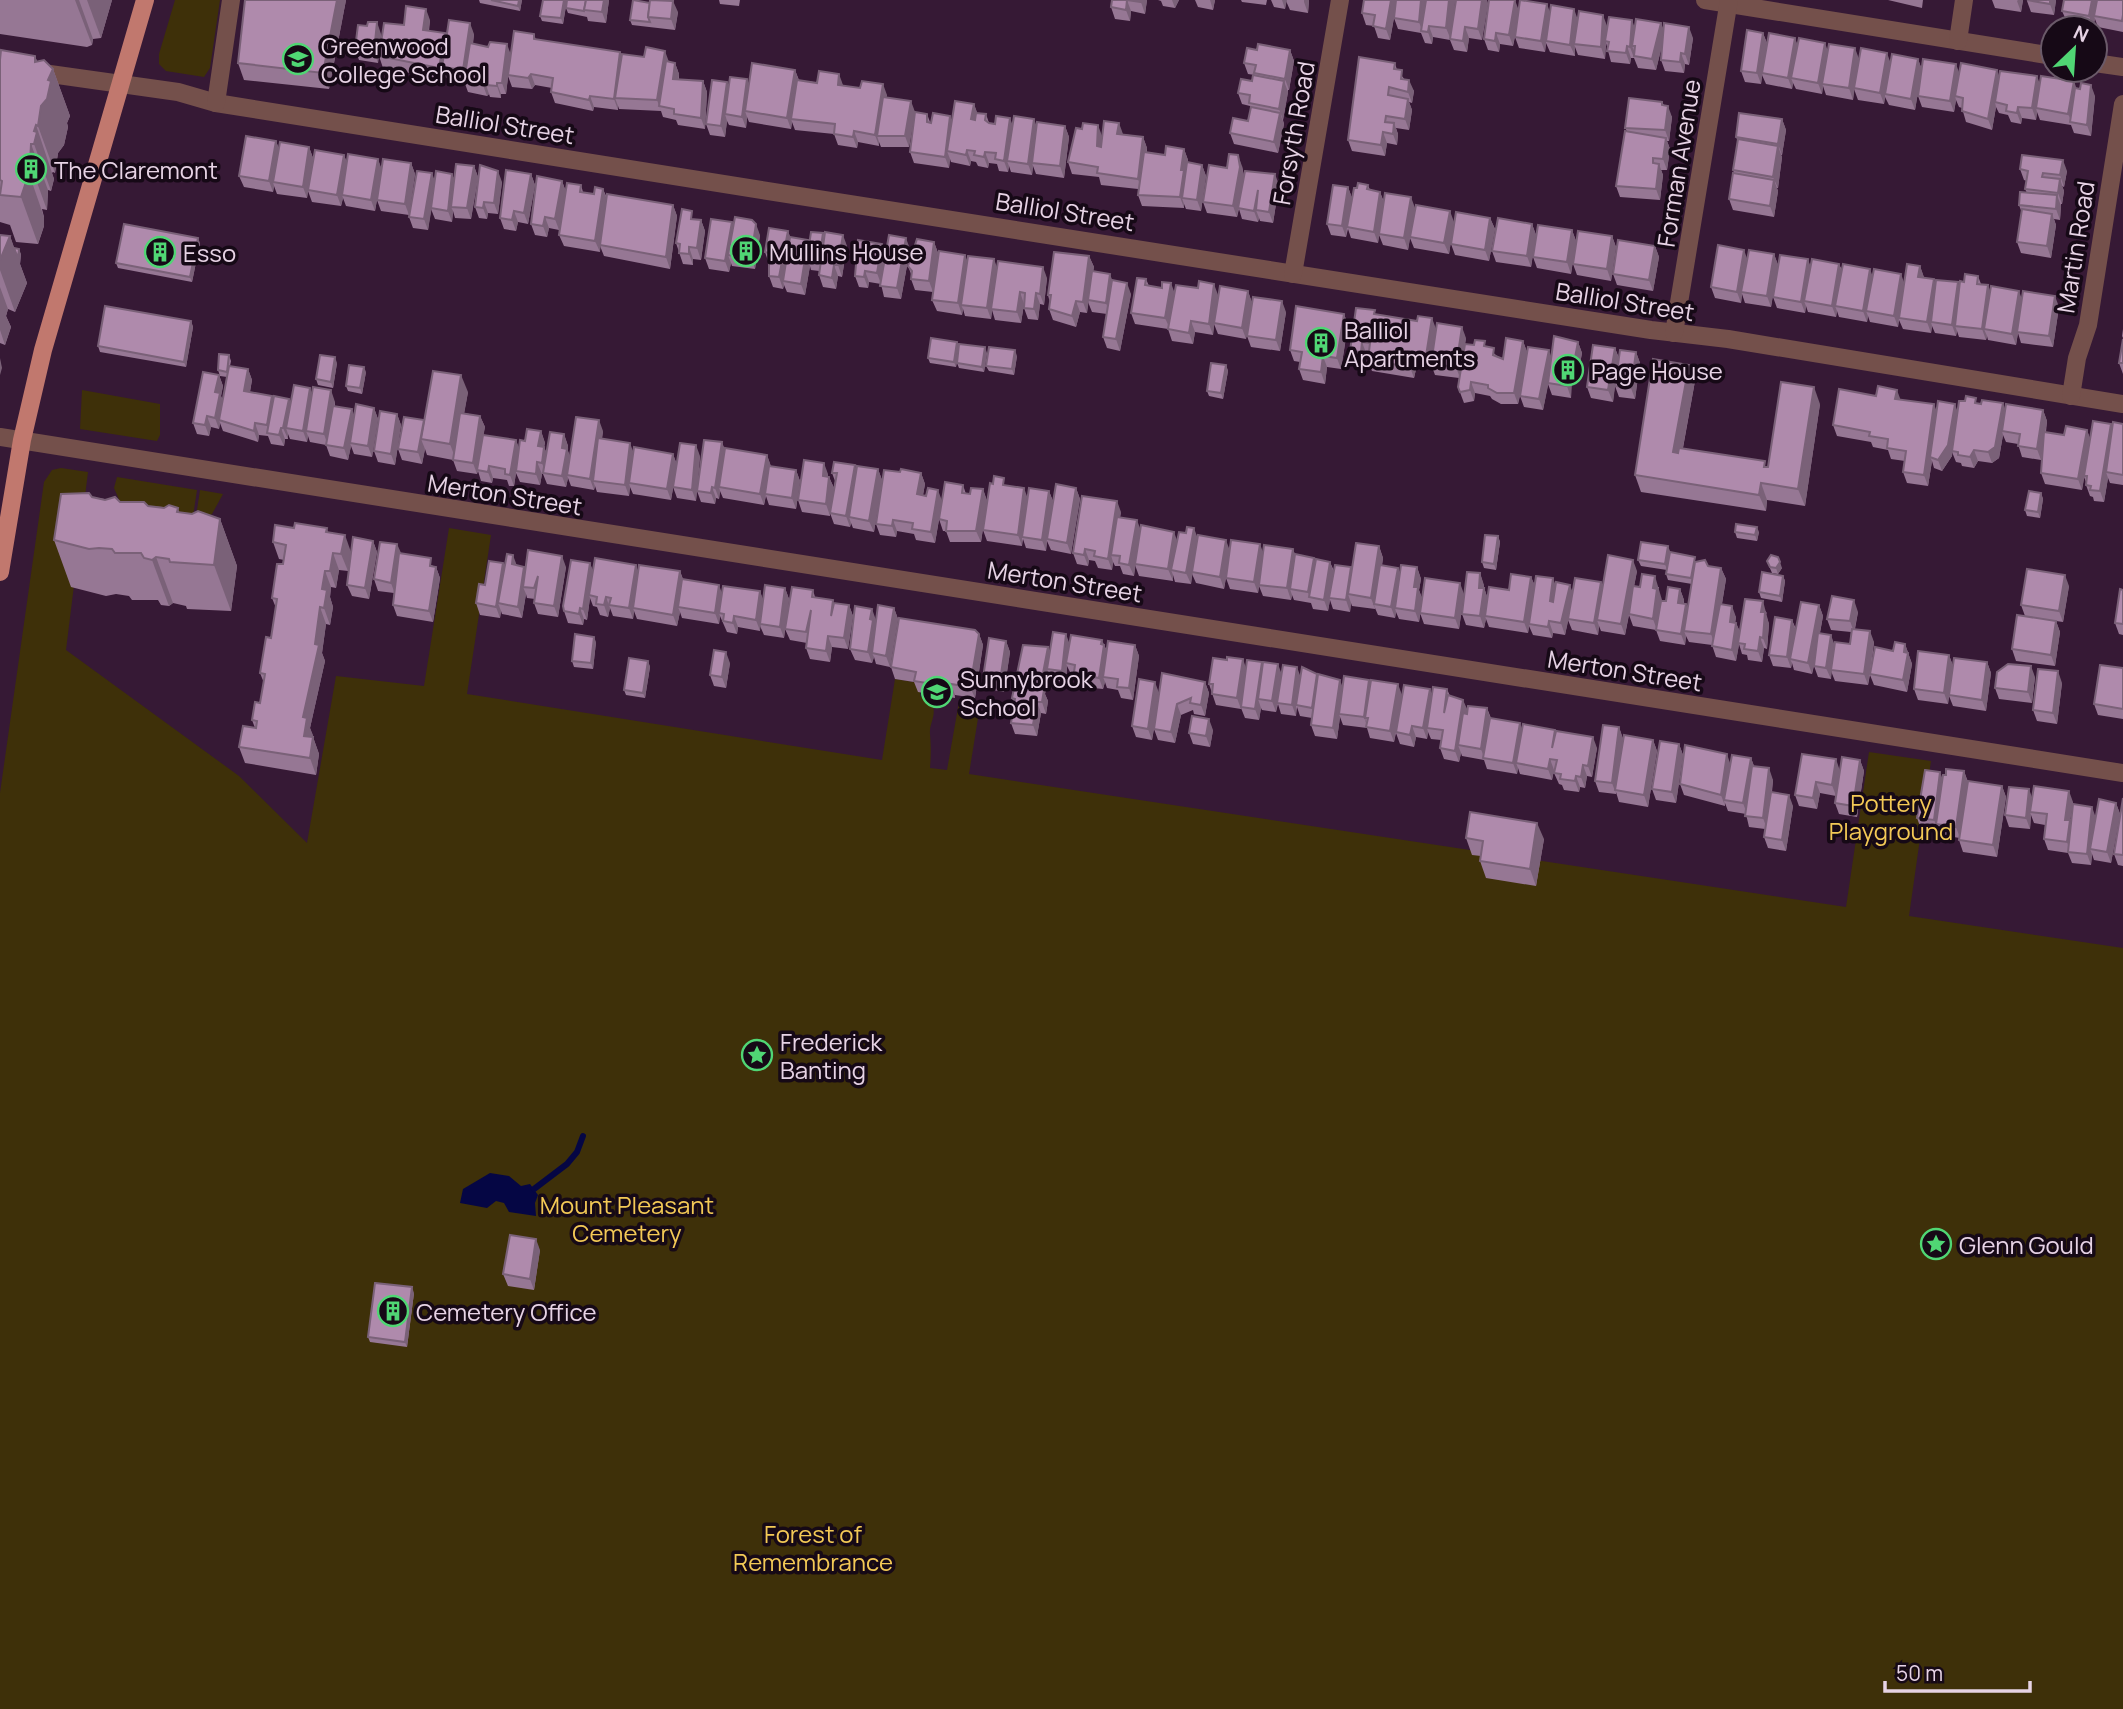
<svg xmlns="http://www.w3.org/2000/svg" width="2123" height="1709" font-family="Manrope,sans-serif">
<style>
.green{fill:#3e3009}
.water{fill:#050644}
.lines{fill:none;stroke-linecap:round;stroke-linejoin:round}
.stream{stroke:#050644;stroke-width:6}
.minor{stroke:#74504b;stroke-width:18}
.major{stroke:#c1786e;stroke-width:18}
.wall{fill:#967794}
.shaded-wall{fill:#7a6178}
.building{fill:#af8aac;stroke:#7a6178;stroke-width:2}
.labels{text-anchor:middle;dominant-baseline:central;stroke-width:7;stroke-linejoin:round;paint-order:stroke}
.poi-label{font-size:24px;fill:#e7d3e5;stroke:#160916;text-anchor:start}
.street-label{font-size:24px;fill:#e7d3e5;stroke:#160916}
.park-label{font-size:24px;fill:#f3c956;stroke:#160916}
</style>
<rect width="100%" height="100%" fill="#361935"/>
<g class="green">
<polygon points="175,0 220,0 210,68 204,77 166,71 159,64 159,54"/>
<polygon points="82,390 160,404 160,435 157,441 80,429"/>
<path d="M61,468L88,472L66,650L239,776L307,843L336,676L424,686L449,528L491,535L467,694L882,760L895,679L920,683V696L933,706C936,717 929,724 930,734C931,746 931,756 930,768L947,770L959,702L980,706L969,774L1846,907L1869,752L1931,761L1909,916L2123,948V1709H0V793L44,482L52,470Z"/>
<polygon points="117,477 197,490 192,523 121,504 114,488"/>
<polygon points="200,490 223,494 212,514 195,523"/>
</g>
<polygon class="water" points="490,1173 509,1176 521,1186 530,1184 538,1195 535,1203 536,1216 509,1212 504,1203 496,1201 487,1208 460,1203 463,1189"/>
<g class="lines">
<polyline class="stream" points="534,1189 567,1164 577,1152 583,1136"/>
<g class="minor">
<polyline points="1705,0 2053,56"/>
<polyline points="1958,41 1964,0"/>
<polyline points="2095,63 2123,67"/>
<path d="M0,67L178,92L216,103C694,180 1173,255 1651,330L1728,339L2123,404"/>
<polyline points="216,103 231,0"/>
<polyline points="1293,274 1340,0"/>
<polyline points="1674,333 1729,0"/>
<polyline points="2071,396 2077,358 2088,325 2123,104"/>
<polyline points="0,437 2123,773"/>
</g>
<polyline class="major" points="0,572 22,440 43,350 145,0"/>
</g>
<g class="wall">
<polygon points="0,0 112,0 101,38 93,39 92,45 87,47 0,34"/>
<polygon points="245,0 346,0 329,89 244,80 238,63"/>
<polygon points="479,0 522,0 520,11 480,3"/>
<polygon points="567,0 609,0 606,23 588,21 587,17 568,13 566,8"/>
<polygon points="567,0 563,24 542,21 540,16"/>
<polygon points="719,0 740,0 739,6 720,4"/>
<polygon points="1112,0 1147,0 1145,14 1131,11 1130,21 1115,19 1111,7"/>
<polygon points="1158,0 1179,0 1175,8 1163,6 1161,1"/>
<polygon points="1195,0 1215,0 1213,10 1198,7"/>
<polygon points="1241,0 1267,0 1266,5 1242,2"/>
<polygon points="1271,0 1309,0 1308,13 1290,10 1286,1 1285,9 1274,7"/>
<polygon points="1364,0 1455,0 1453,19 1488,3 1482,40 1469,38 1467,52 1454,50 1450,40 1433,37 1432,44 1425,43 1421,33 1398,29 1394,18 1390,40 1378,38 1374,26 1366,25 1362,13"/>
<polygon points="1888,0 1923,0 1922,8"/>
<polygon points="1992,0 2023,0 2021,12 1995,8"/>
<polygon points="2056,0 2054,15 2031,12 2027,1"/>
<polygon points="2123,0 2123,32 2098,27 2095,19 2093,27 2067,22 2062,11"/>
<polygon points="1519,9 1550,12 1607,26 1635,27 1661,23 1663,29 1693,38 1689,65 1685,64 1684,73 1665,71 1661,60 1662,45 1656,70 1638,68 1634,58 1631,58 1630,64 1611,62 1606,43 1605,59 1578,55 1575,47 1575,56 1550,52 1546,43 1545,52 1519,48 1515,37 1513,46 1500,44 1499,52 1488,50 1484,39"/>
<polygon points="678,12 675,30 632,25 630,20"/>
<polygon points="430,20 429,31 445,33 447,36 474,34 473,44 511,55 534,34 536,40 620,52 622,56 675,63 679,74 679,79 703,81 707,92 705,129 678,125 676,120 663,117 661,111 619,109 618,106 618,110 594,107 593,111 555,103 551,92 552,88 535,85 532,89 512,87 508,76 506,94 501,94 501,98 490,97 489,94 487,96 468,92 464,81 446,78 444,73 443,79 383,68 379,56 404,25"/>
<polygon points="1763,33 1767,43 1795,38 1797,45 1859,58 1890,61 1918,59 1922,70 1999,76 2040,84 2076,88 2095,96 2091,136 2074,133 2071,125 2040,120 2037,112 2036,120 2022,118 2021,124 2011,122 2008,115 1999,113 1996,107 1992,130 1966,122 1962,108 1959,107 1956,100 1954,112 1922,107 1918,96 1921,74 1915,110 1889,105 1885,97 1884,104 1858,100 1854,89 1853,100 1826,95 1823,86 1822,94 1796,89 1793,83 1792,89 1766,84 1762,75 1761,84 1745,82 1741,71"/>
<polygon points="381,34 378,63 359,60 355,49"/>
<polygon points="1257,50 1290,50 1294,61 1289,90 1288,90 1288,92 1283,120 1284,124 1278,153 1234,144 1230,133 1248,121 1251,108 1250,106 1242,104 1238,93 1252,81 1255,75 1248,74 1244,63"/>
<polygon points="35,56 37,61 53,69 70,116 67,123 68,127 64,145 58,153 55,173 53,172 52,173 54,179 51,191 48,190 47,210 42,209 44,217 44,226 38,244 16,242 10,225 0,222 0,60"/>
<polygon points="1395,63 1397,70 1414,91 1412,103 1409,102 1412,110 1409,130 1396,128 1398,134 1397,145 1387,143 1385,156 1352,151 1348,140"/>
<polygon points="795,70 799,80 843,86 887,95 886,97 915,112 909,147 881,147 879,142 879,146 858,142 857,148 838,145 834,134 795,130 792,122 791,129 749,122 747,117 746,128 729,125 727,121 725,137 710,135 706,124 729,87 747,79 749,85"/>
<polygon points="1662,102 1672,117 1669,141 1667,141 1670,149 1667,170 1661,170 1663,175 1660,200 1620,197 1616,186 1627,131 1625,128"/>
<polygon points="974,104 977,113 986,114 989,123 1065,126 1069,137 1064,178 1036,174 1033,166 1032,175 1011,172 1009,166 1008,172 999,171 997,164 989,163 988,168 978,166 976,162 971,161 970,166 951,162 950,159 949,168 914,163 910,152 927,114 930,122 952,120"/>
<polygon points="1782,119 1786,130 1782,155 1781,155 1782,157 1778,188 1777,188 1778,191 1774,217 1733,210 1729,199 1734,173 1733,170 1738,142 1736,137"/>
<polygon points="1082,129 1102,136 1123,134 1143,137 1147,148 1147,152 1165,155 1184,149 1188,160 1188,162 1202,165 1206,176 1201,211 1186,209 1184,204 1184,208 1142,206 1138,195 1138,189 1101,185 1099,177 1072,174 1068,162"/>
<polygon points="276,141 279,149 309,147 313,158 344,155 347,163 378,159 381,169 411,163 415,174 409,215 381,211 377,200 375,211 346,206 343,198 341,206 312,202 308,191 307,198 277,194 274,186 273,192 244,187 239,176"/>
<polygon points="474,166 478,177 502,182 498,214 488,213 487,219 479,218 475,207 478,178 471,219 455,218 453,211 452,222 435,219 431,209 428,230 413,228 409,217 435,182 452,174 454,179"/>
<polygon points="1242,166 1244,176 1279,185 1273,223 1260,221 1259,218 1258,222 1242,219 1239,209 1237,217 1207,213 1203,202 1227,168"/>
<polygon points="2020,169 2067,171 2064,187 2062,186 2064,191 2062,204 2061,204 2060,220 2054,219 2056,225 2051,258 2021,253 2017,242 2022,213 2019,205 2027,193 2025,189 2027,181 2024,180"/>
<polygon points="531,174 535,185 528,224 518,222 516,231 504,229 500,218"/>
<polygon points="562,181 566,192 559,230 549,228 547,237 535,235 531,224"/>
<polygon points="581,185 583,192 594,194 603,189 607,198 673,205 677,216 670,269 604,256 600,246 600,252 564,246 559,235"/>
<polygon points="1368,185 1370,190 1380,192 1384,202 1415,208 1454,222 1449,254 1414,248 1410,238 1408,250 1383,245 1379,235 1378,243 1351,238 1348,229 1346,237 1331,235 1327,224 1348,187 1352,198 1357,188"/>
<polygon points="1490,218 1495,229 1489,261 1455,255 1451,244"/>
<polygon points="695,219 701,220 705,231 701,260 693,259 693,265 683,264 676,243"/>
<polygon points="732,222 733,227 760,235 755,269 732,266 731,263 729,272 709,269 705,258"/>
<polygon points="1532,224 1536,235 1531,267 1496,262 1492,251"/>
<polygon points="1572,230 1576,241 1571,274 1537,268 1533,257"/>
<polygon points="788,231 790,237 808,240 809,244 823,233 825,236 847,246 842,277 838,276 836,289 823,287 819,275 819,271 811,270 810,266 805,295 787,292 784,285 783,289 773,287 769,276 769,264 765,252"/>
<polygon points="0,235 10,236 14,248 21,254 20,264 27,283 15,312 8,309 6,316 11,327 5,345 0,343"/>
<polygon points="1612,236 1616,247 1611,281 1577,275 1573,264"/>
<polygon points="934,242 938,253 933,292 915,290 911,279 911,274 908,266"/>
<polygon points="200,243 192,282 118,268 116,263"/>
<polygon points="882,244 885,254 910,249 901,299 884,297 881,284 869,282 868,288 859,287 855,276"/>
<polygon points="1655,246 1659,257 1653,291 1617,285 1613,274"/>
<polygon points="1774,254 1778,265 1771,307 1745,303 1742,294 1741,303 1715,298 1711,287 1747,259"/>
<polygon points="965,255 967,262 1047,278 1044,305 1040,304 1038,320 1028,319 1024,308 1024,304 1021,323 995,320 992,310 991,319 965,316 963,309 962,315 937,311 932,300"/>
<polygon points="1089,256 1094,267 1093,271 1113,281 1131,294 1120,351 1107,348 1103,337 1107,314 1092,312 1088,302 1087,313 1080,312 1076,327 1053,320 1049,309 1050,303 1048,295"/>
<polygon points="1808,259 1810,267 1839,264 1842,270 1904,282 1920,266 1924,278 1935,285 1960,288 1964,282 1978,276 1981,284 1990,293 2059,307 2053,347 2021,343 2018,333 2016,345 1988,340 1987,336 1986,340 1959,337 1957,331 1956,336 1935,333 1932,326 1931,333 1903,329 1899,320 1898,327 1870,322 1868,316 1867,322 1839,317 1837,311 1836,317 1808,312 1806,306 1805,313 1777,308 1773,297"/>
<polygon points="1146,279 1149,286 1174,293 1218,295 1215,315 1248,291 1252,303 1246,339 1218,334 1214,324 1213,335 1195,332 1193,344 1172,341 1168,329 1135,324 1131,313"/>
<polygon points="1286,312 1280,351 1251,347 1247,336"/>
<polygon points="1344,314 1348,325 1341,369 1327,367 1325,384 1303,380 1299,369 1300,362 1294,361 1290,350"/>
<polygon points="1376,315 1436,329 1431,367 1417,365 1414,378 1372,371 1368,360 1369,354 1366,353 1365,363 1354,362 1350,351"/>
<polygon points="191,321 193,327 186,367 100,352 98,346"/>
<polygon points="2123,329 2123,374 2119,363 2123,338 2122,336"/>
<polygon points="1466,338 1465,344 1487,347 1497,356 1503,359 1523,341 1527,352 1551,358 1578,342 1582,353 1578,374 1572,373 1571,398 1552,395 1548,384 1543,410 1524,407 1520,396 1518,404 1501,404 1492,399 1490,396 1475,393 1474,401 1464,403 1458,387 1459,378 1435,375 1431,364"/>
<polygon points="957,342 959,348 987,353 984,372 959,368 957,363 958,356 956,367 930,363 928,358"/>
<polygon points="1615,348 1619,358 1636,352 1640,363 1635,399 1619,397 1615,386 1615,383 1613,402 1591,398 1587,387"/>
<polygon points="229,355 231,361 230,366 248,369 252,380 250,392 272,396 273,399 289,399 290,404 312,394 335,402 335,406 354,416 374,408 378,419 372,457 354,454 351,446 348,460 330,456 326,445 310,442 308,436 307,442 290,439 288,434 288,439 285,439 284,446 271,444 268,436 259,435 258,442 223,431 220,423 219,429 211,427 209,436 197,434 193,423 219,375 223,386 221,396 223,401 227,377 220,376 218,370"/>
<polygon points="1017,356 1014,375 989,371 986,366"/>
<polygon points="337,363 333,388 318,385 316,379"/>
<polygon points="1226,365 1228,371 1223,399 1209,396 1207,391"/>
<polygon points="1689,365 1695,381 1683,448 1768,467 1820,404 1805,506 1767,500 1766,511 1641,492 1635,475"/>
<polygon points="366,372 362,394 348,391 346,386"/>
<polygon points="468,392 464,413 480,416 485,427 483,435 516,440 519,449 525,441 541,431 545,443 544,447 546,452 564,434 568,446 568,451 570,457 603,431 602,439 633,451 673,454 677,465 671,500 633,494 630,487 629,496 597,492 595,486 594,490 571,486 568,478 566,487 547,484 543,474 542,474 540,485 520,482 516,473 514,486 509,486 507,480 493,478 492,483 481,481 478,471 477,474 457,471 453,460 427,455 425,449 422,464 402,460 398,449 424,420"/>
<polygon points="1900,400 1936,411 1958,411 1978,403 2005,409 2043,410 2047,421 2046,432 2064,435 2087,430 2090,439 2111,424 2112,427 2123,424 2123,485 2110,483 2108,478 2104,502 2094,501 2093,497 2090,496 2086,485 2086,482 2084,477 2082,490 2045,484 2041,473 2041,460 2022,457 2018,444 2006,442 2003,435 1999,458 1992,463 1978,461 1974,468 1962,466 1961,463 1956,462 1952,452 1952,456 1942,471 1934,468 1932,461 1928,486 1907,483 1903,472 1905,461 1891,459 1888,450 1873,447 1871,442 1837,436 1833,425"/>
<polygon points="397,414 401,425 395,465 378,462 374,451"/>
<polygon points="722,442 725,451 767,455 771,467 796,470 800,481 796,509 769,505 766,496 764,505 723,498 720,491 719,499 716,498 715,504 701,502 697,491"/>
<polygon points="700,456 696,501 677,498 673,487"/>
<polygon points="878,469 882,480 900,472 921,473 925,484 923,495 942,501 963,485 966,494 970,494 983,489 987,501 981,542 950,542 946,531 943,531 939,519 940,514 935,543 916,540 914,534 897,531 896,537 880,535 876,524 880,493 874,532 853,528 851,523 850,527 834,524 830,513 830,516 802,512 798,500 828,474 828,477 829,477 834,488 835,481 832,473"/>
<polygon points="1007,486 1028,498 1049,491 1053,501 1076,488 1080,499 1071,554 1051,550 1047,541 1046,551 1026,548 1023,539 1022,546 987,541 983,530"/>
<polygon points="2041,493 2043,499 2040,518 2027,516 2025,510"/>
<polygon points="92,497 148,506 178,508 179,512 220,519 237,566 231,611 187,609 186,606 173,603 169,606 161,605 158,600 132,600 129,596 116,594 106,596 71,587 54,540"/>
<polygon points="1121,512 1120,517 1140,529 1177,541 1197,538 1230,549 1263,553 1293,549 1295,555 1315,562 1330,562 1334,571 1352,570 1379,546 1383,558 1382,566 1398,568 1400,574 1417,567 1421,579 1419,590 1422,598 1464,594 1459,629 1424,624 1420,613 1422,603 1419,622 1399,619 1396,612 1395,618 1378,615 1375,608 1375,609 1352,606 1351,603 1350,612 1333,609 1330,600 1328,611 1313,609 1311,603 1294,600 1292,595 1291,600 1263,596 1259,586 1258,593 1230,589 1226,578 1224,589 1196,583 1192,574 1191,584 1175,582 1173,575 1173,581 1139,576 1135,565 1134,576 1123,574 1120,566 1115,566 1113,562 1112,570 1098,568 1095,561 1089,560 1088,566 1077,564 1073,553"/>
<polygon points="327,528 328,533 351,552 348,571 339,570 336,588 331,587 330,597 333,607 330,625 326,624 322,653 325,661 310,728 313,737 319,754 316,775 245,763 239,747 255,728 252,720 260,703 264,683 260,673 271,638 276,608 272,598 284,560 279,559 273,542"/>
<polygon points="1735,532 1759,532 1757,541 1737,538"/>
<polygon points="1498,536 1500,542 1496,570 1484,568 1482,562"/>
<polygon points="373,541 377,552 369,599 352,596 347,585"/>
<polygon points="1670,551 1670,553 1708,566 1721,568 1726,579 1722,604 1736,617 1735,623 1736,623 1740,632 1767,612 1766,615 1769,624 1767,649 1764,648 1762,662 1748,660 1747,655 1742,654 1739,644 1736,661 1716,657 1712,645 1689,642 1686,636 1685,645 1660,641 1656,630 1633,626 1629,615 1625,635 1601,631 1599,626 1598,635 1572,630 1568,620 1565,635 1553,633 1552,638 1533,635 1529,626 1528,633 1489,627 1486,619 1484,628 1466,625 1462,614 1480,573 1487,597 1509,590 1531,577 1535,586 1556,585 1572,591 1601,582 1603,588 1637,571 1634,586 1659,587 1658,591 1661,601 1666,601 1680,589 1684,600 1684,604 1688,609 1692,584 1668,580 1666,574 1667,570 1641,566 1638,560"/>
<polygon points="401,553 436,567 440,578 433,622 397,616 393,605 394,593 378,591 374,579"/>
<polygon points="1767,561 1782,568 1778,574 1772,573"/>
<polygon points="503,563 505,567 517,565 525,570 566,567 558,617 538,614 534,603 535,599 527,598 526,594 522,618 502,614 501,611 500,618 480,615 476,603 485,585"/>
<polygon points="590,563 593,572 636,565 638,573 680,571 683,579 722,593 760,591 763,601 785,588 789,599 784,638 764,635 760,626 760,631 738,627 737,634 727,632 720,616 719,624 682,618 680,612 677,626 637,619 634,611 633,619 613,616 610,608 608,617 600,615 597,607 593,606 590,598 587,620 584,619 583,625 568,623 564,611"/>
<polygon points="1783,576 1785,581 1782,602 1761,598 1759,592"/>
<polygon points="2069,586 2063,622 2056,621 2060,632 2055,666 2016,661 2012,649 2025,616 2021,605"/>
<polygon points="813,590 815,597 834,603 849,605 853,616 848,649 832,647 830,662 810,659 806,648 807,643 790,640 785,629"/>
<polygon points="2123,590 2123,635 2119,634 2115,623"/>
<polygon points="1819,605 1823,616 1820,633 1834,645 1850,644 1851,632 1831,630 1827,619 1858,612 1855,629 1874,642 1871,669 1893,651 1905,644 1912,664 1907,692 1874,685 1870,675 1868,685 1835,681 1831,671 1831,679 1818,677 1814,666 1815,662 1812,674 1794,670 1792,663 1791,668 1773,666 1769,655 1792,620 1796,629"/>
<polygon points="894,608 898,619 890,667 876,664 874,657 872,663 855,660 850,649 876,620 876,626"/>
<polygon points="979,634 983,645 975,698 955,695 955,698 918,692 914,682 895,679 891,667"/>
<polygon points="1006,641 1010,652 1004,692 987,689 983,678"/>
<polygon points="596,642 593,669 574,667 572,661"/>
<polygon points="1069,644 1104,645 1107,651 1135,645 1139,656 1133,700 1121,698 1118,690 1107,688 1105,682 1103,689 1085,687 1084,684 1079,683 1076,675 1071,674 1067,666 1066,682 1051,680 1049,674 1045,694 1048,701 1046,714 1041,713 1037,736 1015,734 1011,723 1014,705 1012,698 1048,647 1050,653"/>
<polygon points="1949,655 1953,666 1987,662 1991,673 1986,711 1953,706 1949,696 1948,704 1918,700 1914,689"/>
<polygon points="648,661 650,667 645,698 626,695 624,690"/>
<polygon points="1262,662 1263,666 1281,673 1300,676 1318,677 1343,688 1369,680 1371,684 1402,695 1432,695 1447,689 1450,696 1467,711 1487,708 1491,718 1522,730 1556,732 1597,748 1592,777 1587,776 1585,788 1580,787 1579,792 1564,790 1562,785 1559,784 1554,773 1555,770 1554,770 1552,780 1520,774 1518,768 1517,774 1487,769 1484,760 1462,756 1461,753 1459,762 1444,759 1440,748 1441,740 1431,739 1428,732 1427,739 1416,737 1414,747 1400,744 1396,733 1394,742 1370,738 1367,728 1343,725 1340,717 1337,739 1315,736 1311,725 1312,718 1300,716 1297,707 1296,716 1281,714 1278,704 1276,712 1262,710 1261,708 1259,720 1245,718 1241,708 1241,709 1216,705 1209,684"/>
<polygon points="730,663 726,688 714,686 710,675"/>
<polygon points="2123,668 2123,719 2098,715 2094,704"/>
<polygon points="2035,677 2032,703 1999,699 1995,688"/>
<polygon points="1205,682 1209,693 1205,716 1194,714 1193,710 1181,715 1175,743 1158,740 1154,729 1152,740 1136,737 1132,726 1159,692"/>
<polygon points="2062,683 2057,724 2037,721 2033,710"/>
<polygon points="1619,727 1623,739 1653,740 1657,751 1648,807 1619,802 1616,792 1616,794 1599,792 1595,781"/>
<polygon points="1213,730 1210,747 1193,744 1189,733"/>
<polygon points="1679,744 1683,755 1676,803 1656,800 1652,789"/>
<polygon points="1802,754 1840,771 1836,796 1820,793 1817,809 1799,806 1795,795"/>
<polygon points="1751,758 1754,766 1773,780 1772,792 1793,806 1786,851 1768,848 1764,837 1765,829 1749,827 1746,814 1728,811 1725,803 1725,806 1684,795 1680,784 1730,764"/>
<polygon points="1860,760 1864,771 1857,817 1839,814 1835,803"/>
<polygon points="1964,771 1968,782 2002,786 2006,797 1997,857 1963,852 1959,840 1960,838 1940,835 1939,831 1921,829 1917,818 1942,778 1946,775"/>
<polygon points="2032,798 2073,802 2070,821 2071,824 2096,817 2116,803 2120,814 2111,863 2094,860 2092,854 2091,865 2072,863 2068,853 2048,850 2044,839 2045,825 2034,823 2031,815 2030,829 2009,827 2005,815"/>
<polygon points="2123,798 2123,866 2118,865 2114,854"/>
<polygon points="1466,838 1544,839 1536,886 1486,878 1480,861 1481,856 1472,855"/>
<polygon points="540,1250 534,1290 508,1286 503,1274"/>
<polygon points="414,1293 407,1347 370,1342 368,1337"/>
</g>
<g class="shaded-wall">
<polygon points="75,0 79,0 93,39 92,45"/>
<polygon points="87,0 112,0 101,38"/>
<polygon points="337,0 346,0 329,89 323,73"/>
<polygon points="519,0 522,0 520,11 518,6"/>
<polygon points="564,0 567,0 563,24 561,18"/>
<polygon points="604,0 609,0 606,23 602,12"/>
<polygon points="1127,0 1131,11 1130,21 1126,10"/>
<polygon points="1141,0 1147,0 1145,14 1141,2"/>
<polygon points="1172,0 1179,0 1175,8"/>
<polygon points="1210,0 1215,0 1213,10"/>
<polygon points="1282,0 1287,0 1285,9"/>
<polygon points="1304,0 1309,0 1308,13 1304,2"/>
<polygon points="1391,0 1397,0 1390,40 1386,29"/>
<polygon points="1421,0 1427,0 1423,33 1419,22"/>
<polygon points="1449,0 1455,0 1451,40 1446,28"/>
<polygon points="1482,0 1487,0 1488,3 1482,40 1478,29"/>
<polygon points="1515,0 1519,11 1513,46 1509,35"/>
<polygon points="2018,0 2023,0 2021,12 2017,1"/>
<polygon points="2050,0 2056,0 2054,15 2050,4"/>
<polygon points="2092,0 2099,0 2094,16 2095,19 2093,27 2089,16"/>
<polygon points="673,1 678,12 675,30 671,19"/>
<polygon points="1547,4 1551,15 1546,41 1546,43 1545,52 1541,41"/>
<polygon points="426,9 430,20 427,41 423,30"/>
<polygon points="1574,9 1578,20 1574,44 1575,47 1575,56 1570,45"/>
<polygon points="1603,15 1607,26 1605,59 1601,47"/>
<polygon points="1632,20 1636,31 1632,46 1635,53 1634,58 1630,47"/>
<polygon points="377,22 381,34 378,63 374,52"/>
<polygon points="470,23 474,34 467,82 463,70"/>
<polygon points="1661,23 1665,34 1656,70 1652,59"/>
<polygon points="1429,26 1433,37 1432,44 1428,32"/>
<polygon points="1465,27 1469,38 1467,52 1463,41"/>
<polygon points="1689,27 1693,38 1689,65 1685,54"/>
<polygon points="445,33 450,44 442,67 444,73 443,79 439,68"/>
<polygon points="1496,33 1500,44 1499,52 1495,41"/>
<polygon points="1763,33 1767,44 1761,84 1757,73"/>
<polygon points="1795,38 1799,49 1791,78 1793,83 1792,89 1788,78"/>
<polygon points="1825,43 1829,54 1822,84 1823,86 1822,94 1818,83"/>
<polygon points="507,44 511,55 506,94 502,83"/>
<polygon points="1627,46 1631,58 1630,64 1626,53"/>
<polygon points="1855,48 1859,59 1853,100 1849,88"/>
<polygon points="1290,50 1294,61 1289,90 1285,79"/>
<polygon points="665,51 669,62 659,106 661,111 657,100"/>
<polygon points="620,52 624,63 615,98 618,106 618,110 614,99"/>
<polygon points="1681,53 1685,64 1684,73 1680,62"/>
<polygon points="1887,53 1891,64 1885,94 1885,97 1884,104 1880,93"/>
<polygon points="35,56 48,92 48,80 53,69 70,116 67,123 68,127 64,145 58,153 55,173 38,126"/>
<polygon points="1918,59 1922,70 1915,110 1911,99"/>
<polygon points="675,63 679,74 677,90 673,79"/>
<polygon points="1956,64 1960,75 1955,96 1956,100 1954,112 1950,101"/>
<polygon points="795,70 799,81 791,119 792,122 791,129 787,118"/>
<polygon points="1997,70 2001,81 1995,102 1996,107 1992,130 1988,119"/>
<polygon points="531,74 535,85 532,89 528,78"/>
<polygon points="839,74 843,85 838,85"/>
<polygon points="2037,76 2041,87 2036,108 2037,112 2036,120 2032,108"/>
<polygon points="747,79 751,90 745,111 747,117 746,128 742,117"/>
<polygon points="487,80 486,85 489,94 487,96 483,85"/>
<polygon points="1409,80 1414,91 1412,103 1408,92"/>
<polygon points="703,81 707,92 705,129 701,118"/>
<polygon points="1284,81 1288,92 1283,120 1279,109"/>
<polygon points="2074,81 2078,93 2072,122 2068,114"/>
<polygon points="727,82 731,93 725,114 727,121 725,137 721,126"/>
<polygon points="497,83 501,94 501,98 497,86"/>
<polygon points="883,84 887,95 880,136 877,136 879,142 879,146 875,135"/>
<polygon points="2091,85 2095,96 2091,136 2087,125"/>
<polygon points="590,96 594,107 593,111 589,100"/>
<polygon points="1408,99 1412,110 1409,130 1405,119"/>
<polygon points="911,101 915,112 909,147 905,136"/>
<polygon points="974,104 978,115 975,130 971,119"/>
<polygon points="1668,106 1672,117 1669,141 1665,130"/>
<polygon points="2018,107 2022,118 2021,124 2017,113"/>
<polygon points="1280,113 1284,124 1278,153 1274,142"/>
<polygon points="950,116 954,127 947,151 950,159 949,168 945,157"/>
<polygon points="1010,118 1014,129 1007,161 1009,166 1008,172 1004,161"/>
<polygon points="1034,119 1038,130 1032,163 1033,166 1032,175 1028,164"/>
<polygon points="1782,119 1786,130 1782,155 1778,144"/>
<polygon points="1119,123 1123,134 1117,134"/>
<polygon points="1394,123 1398,134 1397,145 1393,134"/>
<polygon points="36,125 54,179 51,191 34,144 34,131"/>
<polygon points="1098,125 1102,136 1101,157 1097,146"/>
<polygon points="1065,126 1069,137 1064,178 1060,166"/>
<polygon points="854,131 858,142 857,148 853,137"/>
<polygon points="1383,132 1387,143 1385,156 1381,145"/>
<polygon points="1143,137 1147,148 1142,190 1138,179"/>
<polygon points="1666,138 1670,149 1667,170 1663,159"/>
<polygon points="276,141 280,152 273,182 274,186 273,192 269,181"/>
<polygon points="31,144 48,190 47,210 30,163"/>
<polygon points="1778,146 1782,157 1778,188 1773,177"/>
<polygon points="309,147 313,158 307,198 303,187"/>
<polygon points="1184,149 1188,160 1182,198 1184,204 1184,208 1180,197 1181,170"/>
<polygon points="967,150 971,161 970,166 966,155"/>
<polygon points="985,152 989,163 988,168 984,157"/>
<polygon points="344,155 348,166 342,195 343,198 341,206 337,195"/>
<polygon points="1238,155 1242,166 1244,178 1237,217 1233,206"/>
<polygon points="378,159 382,170 375,211 371,200"/>
<polygon points="2063,160 2067,171 2064,187 2060,175"/>
<polygon points="25,162 44,217 44,226 38,244 21,197"/>
<polygon points="411,163 415,174 409,215 405,204"/>
<polygon points="1659,164 1663,175 1660,200 1656,189"/>
<polygon points="1202,165 1206,176 1201,211 1197,200"/>
<polygon points="474,166 478,177 471,219 467,208"/>
<polygon points="498,171 502,182 498,214 494,203"/>
<polygon points="432,173 436,184 428,230 424,219"/>
<polygon points="452,174 457,185 451,207 453,211 452,222 448,211"/>
<polygon points="531,174 535,185 528,224 524,213"/>
<polygon points="1275,174 1279,185 1273,223 1269,212"/>
<polygon points="2060,179 2064,191 2062,204 2058,193"/>
<polygon points="1774,180 1778,191 1774,217 1770,206"/>
<polygon points="562,181 566,192 559,230 555,219"/>
<polygon points="1348,187 1352,198 1347,227 1346,237 1342,226"/>
<polygon points="603,189 607,200 600,252 595,241"/>
<polygon points="1258,190 1256,210 1259,218 1258,222 1254,211"/>
<polygon points="1380,192 1384,203 1378,243 1374,232"/>
<polygon points="2057,195 2061,206 2060,220 2056,209"/>
<polygon points="1411,197 1415,208 1408,250 1404,238"/>
<polygon points="484,202 488,213 487,219 483,208"/>
<polygon points="673,205 677,216 670,269 666,257"/>
<polygon points="514,211 518,222 516,231 512,220"/>
<polygon points="1450,211 1454,222 1449,254 1444,243"/>
<polygon points="2052,214 2056,225 2051,258 2047,246"/>
<polygon points="545,217 549,228 547,237 543,226"/>
<polygon points="1490,218 1495,229 1489,261 1485,250"/>
<polygon points="701,220 705,231 701,260 697,248"/>
<polygon points="732,222 736,233 728,255 731,263 729,272 725,261"/>
<polygon points="756,224 760,235 755,269 751,257"/>
<polygon points="1532,224 1536,235 1531,267 1527,256"/>
<polygon points="1572,230 1576,241 1571,274 1567,262"/>
<polygon points="788,231 792,242 783,281 784,285 783,289 779,277"/>
<polygon points="843,235 847,246 842,277 838,265"/>
<polygon points="10,236 18,258 19,249 21,254 20,264 27,283 15,312 0,270 0,260"/>
<polygon points="1612,236 1616,247 1611,281 1607,269"/>
<polygon points="198,238 200,243 192,282 190,277"/>
<polygon points="906,238 910,249 901,299 897,288"/>
<polygon points="808,240 812,251 807,259 810,266 805,295 801,284"/>
<polygon points="934,242 938,253 933,292 929,281"/>
<polygon points="882,244 886,255 881,284 877,273"/>
<polygon points="1655,246 1659,257 1653,291 1649,280"/>
<polygon points="689,247 693,259 693,265 689,254"/>
<polygon points="1744,250 1748,261 1741,292 1742,294 1741,303 1737,292"/>
<polygon points="1774,254 1778,265 1771,307 1767,296"/>
<polygon points="965,255 969,266 961,305 963,309 962,315 958,303"/>
<polygon points="1089,256 1094,267 1087,313 1083,302"/>
<polygon points="994,259 998,270 991,319 987,308"/>
<polygon points="1808,259 1812,271 1804,301 1806,306 1805,313 1801,302"/>
<polygon points="1839,264 1843,275 1835,306 1837,311 1836,317 1832,306"/>
<polygon points="834,265 838,276 836,289 832,278"/>
<polygon points="1920,266 1924,277 1922,288 1918,277"/>
<polygon points="1043,267 1047,278 1044,305 1040,294"/>
<polygon points="1870,269 1874,280 1866,311 1868,316 1867,322 1863,311"/>
<polygon points="865,271 869,282 868,288 864,277"/>
<polygon points="1110,274 1114,285 1110,314 1106,303"/>
<polygon points="1901,274 1905,285 1899,318 1898,327 1894,316"/>
<polygon points="1934,279 1938,291 1931,322 1932,326 1931,333 1927,322"/>
<polygon points="1958,282 1962,294 1955,326 1957,331 1956,336 1952,325"/>
<polygon points="1127,283 1131,294 1120,351 1116,339"/>
<polygon points="1171,283 1175,294 1170,329 1165,318"/>
<polygon points="1214,284 1218,295 1213,335 1209,324"/>
<polygon points="1988,285 1992,296 1984,329 1987,336 1986,340 1982,329"/>
<polygon points="0,287 8,309 6,316 11,327 5,345 0,330"/>
<polygon points="1248,291 1252,303 1246,339 1242,328"/>
<polygon points="2019,291 2023,302 2016,345 2012,334"/>
<polygon points="1020,292 1024,304 1021,323 1017,312"/>
<polygon points="1036,293 1040,304 1038,320 1034,309"/>
<polygon points="2055,296 2059,307 2053,347 2049,336"/>
<polygon points="1076,301 1080,312 1076,327 1072,316"/>
<polygon points="1282,301 1286,312 1280,351 1276,340"/>
<polygon points="1344,314 1348,325 1341,369 1337,358"/>
<polygon points="1432,318 1436,329 1431,367 1426,356"/>
<polygon points="191,321 193,327 186,367 184,362"/>
<polygon points="1191,321 1195,332 1193,344 1189,333"/>
<polygon points="1462,327 1466,338 1460,378 1456,367"/>
<polygon points="1523,341 1527,352 1518,404 1514,393"/>
<polygon points="957,342 959,348 956,367 954,362"/>
<polygon points="1362,342 1366,353 1365,363 1361,352"/>
<polygon points="1578,342 1582,353 1578,374 1574,363"/>
<polygon points="985,347 987,353 984,372 982,367"/>
<polygon points="1615,348 1619,359 1613,402 1608,390"/>
<polygon points="1015,350 1017,356 1014,375 1012,369"/>
<polygon points="1549,350 1553,362 1543,410 1539,399"/>
<polygon points="1636,352 1640,363 1635,399 1631,388"/>
<polygon points="1412,354 1417,365 1414,378 1410,367"/>
<polygon points="1323,356 1327,367 1325,384 1321,372"/>
<polygon points="335,357 337,363 333,388 331,382"/>
<polygon points="0,358 2,368 0,375"/>
<polygon points="1568,362 1572,373 1571,398 1567,386"/>
<polygon points="1226,365 1228,371 1223,399 1221,393"/>
<polygon points="1689,365 1695,381 1679,469 1673,452"/>
<polygon points="364,367 366,372 362,394 360,388"/>
<polygon points="248,369 252,380 248,402 244,391"/>
<polygon points="219,375 223,386 221,396 224,404 219,420 220,423 219,429 215,418 215,392"/>
<polygon points="461,375 468,392 456,460 450,444"/>
<polygon points="1471,382 1475,393 1474,401 1470,390"/>
<polygon points="1814,387 1820,404 1805,506 1798,489"/>
<polygon points="310,388 314,399 306,431 308,436 307,442 303,431"/>
<polygon points="331,390 335,402 328,446 324,434"/>
<polygon points="1897,390 1901,401 1895,399"/>
<polygon points="272,396 276,407 270,434 267,425"/>
<polygon points="289,399 293,410 286,428 288,434 288,439 283,428"/>
<polygon points="2003,403 2007,414 2002,431 2003,435 1999,458 1992,463 1988,452"/>
<polygon points="1934,404 1938,415 1930,457 1932,461 1928,486 1924,475"/>
<polygon points="1955,404 1959,416 1952,456 1942,471 1938,460"/>
<polygon points="374,408 378,419 372,457 368,446"/>
<polygon points="352,409 356,420 350,443 351,446 348,460 344,448"/>
<polygon points="2043,410 2047,421 2041,460 2037,449"/>
<polygon points="397,414 401,425 395,465 391,454"/>
<polygon points="207,416 211,427 209,436 205,425"/>
<polygon points="480,416 485,427 477,474 473,463"/>
<polygon points="424,420 421,439 425,449 422,464 418,452"/>
<polygon points="599,420 603,431 595,481 593,481 595,486 594,490 590,479"/>
<polygon points="255,423 259,435 258,442 254,431"/>
<polygon points="2111,424 2115,435 2106,472 2108,478 2104,502 2100,491"/>
<polygon points="281,428 285,439 284,446 279,435"/>
<polygon points="2087,430 2091,441 2082,490 2078,479"/>
<polygon points="541,431 545,443 542,457 538,446"/>
<polygon points="564,434 568,446 568,451 571,460 567,475 568,478 566,487 562,476 562,448"/>
<polygon points="516,440 520,451 516,471 516,473 514,486 510,475"/>
<polygon points="722,442 726,454 719,487 720,491 719,499 715,488"/>
<polygon points="630,443 634,454 629,483 630,487 629,496 625,485"/>
<polygon points="696,445 700,456 696,501 692,490"/>
<polygon points="544,447 549,458 546,474 542,463"/>
<polygon points="1974,450 1978,461 1974,468 1970,457"/>
<polygon points="673,454 677,465 671,500 667,489"/>
<polygon points="767,455 771,466 764,505 760,494"/>
<polygon points="537,462 542,474 540,485 536,474"/>
<polygon points="824,463 828,474 827,487 823,476"/>
<polygon points="855,465 859,477 849,517 851,523 850,527 846,516"/>
<polygon points="489,466 493,478 492,483 488,472"/>
<polygon points="878,469 882,480 874,532 869,521"/>
<polygon points="796,470 800,481 796,509 792,498"/>
<polygon points="921,473 925,484 921,506 917,494"/>
<polygon points="829,477 834,488 830,516 826,504"/>
<polygon points="1761,483 1767,500 1766,511 1759,495"/>
<polygon points="712,487 716,498 715,504 711,493"/>
<polygon points="1024,488 1028,499 1022,537 1022,546 1018,535"/>
<polygon points="1076,488 1080,499 1071,554 1067,543"/>
<polygon points="983,489 987,501 981,542 976,531"/>
<polygon points="938,490 942,501 935,543 931,532"/>
<polygon points="1049,491 1053,502 1047,539 1046,551 1042,540"/>
<polygon points="2041,493 2043,499 2040,518 2038,512"/>
<polygon points="1117,501 1121,512 1114,555 1111,555 1113,562 1112,570 1108,559"/>
<polygon points="220,519 237,566 231,611 214,565"/>
<polygon points="893,520 897,531 896,537 892,526"/>
<polygon points="1137,520 1141,531 1134,576 1129,565"/>
<polygon points="1757,527 1759,532 1757,541 1755,535"/>
<polygon points="1194,528 1198,539 1191,584 1186,573"/>
<polygon points="1174,532 1178,543 1171,570 1173,575 1173,581 1168,569"/>
<polygon points="345,535 351,552 348,571 341,554"/>
<polygon points="1498,536 1500,542 1496,570 1494,564"/>
<polygon points="1226,540 1230,551 1224,589 1220,577"/>
<polygon points="373,541 377,552 369,599 365,588"/>
<polygon points="397,544 402,555 395,594 391,583"/>
<polygon points="1260,544 1264,555 1258,593 1254,582"/>
<polygon points="1379,546 1383,558 1375,605 1374,604 1375,609 1371,598"/>
<polygon points="1668,546 1670,551 1667,570 1665,564"/>
<polygon points="1085,549 1089,560 1088,566 1084,555"/>
<polygon points="1293,549 1297,560 1290,589 1292,595 1291,600 1287,588"/>
<polygon points="333,553 339,570 336,588 330,571"/>
<polygon points="513,555 517,566 512,564"/>
<polygon points="562,556 566,567 558,617 554,606"/>
<polygon points="156,557 173,603 169,606 152,560"/>
<polygon points="1314,558 1318,569 1310,598 1308,592"/>
<polygon points="1633,560 1637,571 1625,635 1621,624"/>
<polygon points="1330,562 1334,573 1329,598 1330,600 1328,611 1324,600"/>
<polygon points="1780,562 1782,568 1778,574 1776,568"/>
<polygon points="503,563 507,574 498,603 501,611 500,618 496,607"/>
<polygon points="590,563 594,574 589,595 590,598 587,620 583,609"/>
<polygon points="636,565 640,577 633,608 634,611 633,619 629,608"/>
<polygon points="436,567 440,578 433,622 429,611"/>
<polygon points="524,567 528,578 523,587 526,594 522,618 518,607"/>
<polygon points="1351,567 1355,579 1348,594 1351,603 1350,612 1346,600"/>
<polygon points="1417,567 1421,579 1419,590 1422,599 1419,622 1415,611 1414,587"/>
<polygon points="1398,568 1402,579 1395,608 1396,612 1395,618 1391,607"/>
<polygon points="1721,568 1726,579 1715,645 1711,634"/>
<polygon points="325,571 331,587 330,597 333,607 330,625 324,608 322,589"/>
<polygon points="680,571 684,583 678,607 680,612 677,626 673,615"/>
<polygon points="1480,573 1484,585 1483,599 1479,588"/>
<polygon points="2065,575 2069,586 2063,622 2059,611"/>
<polygon points="1655,576 1662,600 1657,630 1653,619 1653,588"/>
<polygon points="1783,576 1785,581 1782,602 1780,596"/>
<polygon points="1531,577 1536,588 1528,633 1524,622"/>
<polygon points="1553,578 1557,589 1554,612 1550,601"/>
<polygon points="1601,582 1605,593 1597,620 1599,626 1598,635 1594,623"/>
<polygon points="1460,583 1464,594 1459,629 1455,618"/>
<polygon points="719,585 723,596 719,613 720,616 719,624 715,613"/>
<polygon points="1570,585 1574,596 1565,635 1561,623"/>
<polygon points="785,588 789,599 784,638 780,627"/>
<polygon points="1484,588 1488,599 1485,616 1486,619 1484,628 1480,616"/>
<polygon points="1680,589 1684,600 1682,614 1678,603"/>
<polygon points="760,591 764,602 760,631 756,620"/>
<polygon points="606,597 610,608 608,617 604,605"/>
<polygon points="1854,600 1858,612 1854,632 1850,621"/>
<polygon points="1763,601 1769,624 1767,649 1763,638 1761,612"/>
<polygon points="1686,604 1690,615 1684,631 1686,636 1685,645 1681,634"/>
<polygon points="849,605 853,616 848,649 844,638"/>
<polygon points="1819,605 1823,616 1812,674 1808,663"/>
<polygon points="1732,606 1736,617 1734,633 1730,622"/>
<polygon points="320,607 326,624 322,653 325,661 310,728 313,735 310,752 304,736 303,717"/>
<polygon points="580,608 584,619 583,625 579,614"/>
<polygon points="894,608 898,619 890,667 886,656"/>
<polygon points="872,609 876,620 875,624 878,631 872,653 874,657 872,663 868,652 870,619"/>
<polygon points="734,616 738,627 737,634 733,623"/>
<polygon points="1792,620 1796,631 1790,659 1792,663 1791,668 1787,657"/>
<polygon points="1549,621 1553,633 1552,638 1548,627"/>
<polygon points="2056,621 2060,632 2055,666 2051,655"/>
<polygon points="1736,623 1741,634 1736,661 1732,650"/>
<polygon points="1870,631 1874,642 1868,685 1864,674"/>
<polygon points="979,634 983,645 975,698 970,687"/>
<polygon points="1066,634 1070,645 1066,663 1067,666 1066,682 1062,671"/>
<polygon points="1831,635 1835,646 1831,679 1826,668"/>
<polygon points="828,636 832,647 830,662 826,651"/>
<polygon points="594,637 596,642 593,669 591,663"/>
<polygon points="1760,637 1764,648 1762,662 1758,651"/>
<polygon points="1102,640 1109,656 1103,677 1105,682 1103,689 1099,678"/>
<polygon points="1006,641 1010,652 1004,692 1000,681"/>
<polygon points="1905,644 1912,664 1907,692 1903,680 1904,652"/>
<polygon points="1135,645 1139,656 1133,700 1129,688"/>
<polygon points="1048,647 1052,658 1047,669 1049,674 1045,694 1048,701 1046,714 1042,702 1040,689"/>
<polygon points="726,652 730,663 726,688 722,677"/>
<polygon points="1949,655 1953,666 1948,704 1944,693"/>
<polygon points="1243,659 1247,671 1241,709 1237,698"/>
<polygon points="648,661 650,667 645,698 643,693"/>
<polygon points="1262,662 1266,673 1258,699 1261,708 1259,720 1255,709"/>
<polygon points="1987,662 1991,673 1986,711 1982,700"/>
<polygon points="1278,664 1282,675 1276,712 1272,701"/>
<polygon points="2031,666 2035,677 2032,703 2028,692"/>
<polygon points="1297,667 1301,678 1296,705 1296,716 1292,705"/>
<polygon points="2058,671 2062,683 2057,724 2053,713"/>
<polygon points="1317,674 1321,685 1316,719 1312,708"/>
<polygon points="1340,680 1344,691 1339,714 1340,717 1337,739 1333,728"/>
<polygon points="1369,680 1373,691 1368,718 1365,718 1368,729 1364,717"/>
<polygon points="1155,682 1159,693 1152,740 1148,729"/>
<polygon points="1205,682 1209,693 1205,716 1201,705"/>
<polygon points="951,684 955,695 955,698 951,687"/>
<polygon points="1398,684 1402,695 1394,742 1390,731"/>
<polygon points="1430,689 1434,701 1427,728 1428,732 1427,739 1423,728"/>
<polygon points="1463,700 1468,711 1458,745 1461,753 1459,762 1455,751"/>
<polygon points="1037,702 1041,713 1037,736 1033,725"/>
<polygon points="1177,704 1181,715 1175,743 1171,732"/>
<polygon points="1487,708 1491,720 1485,760 1481,749"/>
<polygon points="1209,719 1213,730 1210,747 1206,736"/>
<polygon points="1520,723 1524,734 1516,763 1518,768 1517,774 1513,763"/>
<polygon points="1412,726 1416,737 1414,747 1410,735"/>
<polygon points="1619,727 1623,739 1615,790 1616,794 1612,783"/>
<polygon points="313,737 319,754 316,775 310,758"/>
<polygon points="1593,737 1597,748 1592,777 1588,766"/>
<polygon points="1653,740 1657,751 1648,807 1644,795"/>
<polygon points="1679,744 1683,755 1676,803 1672,792"/>
<polygon points="1727,754 1731,766 1724,800 1725,806 1721,795"/>
<polygon points="1751,758 1755,769 1747,814 1743,803"/>
<polygon points="1550,759 1554,770 1552,780 1548,769"/>
<polygon points="1836,759 1840,771 1836,796 1832,785"/>
<polygon points="1860,760 1864,771 1857,817 1853,806"/>
<polygon points="1583,765 1587,776 1585,788 1581,777"/>
<polygon points="1769,768 1773,780 1767,829 1763,818"/>
<polygon points="1964,771 1968,783 1960,838 1956,827"/>
<polygon points="1940,772 1944,783 1936,824 1939,831 1934,820"/>
<polygon points="1576,776 1580,787 1579,792 1575,781"/>
<polygon points="1816,782 1820,793 1817,809 1813,798"/>
<polygon points="2002,786 2006,797 1997,857 1993,845"/>
<polygon points="2029,789 2033,800 2030,812 2031,815 2030,829 2026,818"/>
<polygon points="2069,791 2073,802 2070,821 2074,831 2071,853 2067,842 2065,820"/>
<polygon points="1789,795 1793,806 1786,851 1782,840"/>
<polygon points="2116,803 2120,814 2111,863 2107,852"/>
<polygon points="2092,807 2096,818 2090,849 2092,854 2091,865 2087,854"/>
<polygon points="1537,823 1544,839 1536,886 1530,869"/>
<polygon points="536,1239 540,1250 534,1290 530,1279"/>
<polygon points="412,1287 414,1293 407,1347 405,1342"/>
</g>
<g class="building">
<polygon points="245,0 337,0 323,73 238,63"/>
<polygon points="491,0 519,0 518,6"/>
<polygon points="543,0 564,0 561,18 540,16"/>
<polygon points="567,0 586,0 584,11 566,8"/>
<polygon points="586,0 604,0 602,12 584,10"/>
<polygon points="633,0 650,3 648,17 650,22 630,20"/>
<polygon points="650,0 673,1 671,19 648,17"/>
<polygon points="1112,0 1141,0 1141,2 1127,0 1126,10 1111,7"/>
<polygon points="1364,0 1391,0 1386,29 1373,26 1375,15 1362,13"/>
<polygon points="1396,0 1421,0 1419,22 1394,18"/>
<polygon points="1426,0 1449,0 1446,28 1429,26 1428,32 1421,31"/>
<polygon points="1456,0 1482,0 1478,29 1465,27 1463,41 1450,39"/>
<polygon points="1489,0 1515,0 1509,35 1496,33 1495,41 1484,39"/>
<polygon points="1520,0 1547,4 1541,41 1515,37"/>
<polygon points="2027,0 2050,0 2050,4"/>
<polygon points="2064,0 2092,0 2089,16 2062,11"/>
<polygon points="2097,0 2123,0 2123,15 2122,21 2094,16"/>
<polygon points="1551,5 1574,9 1570,45 1546,41"/>
<polygon points="406,6 426,9 423,30 445,33 439,68 379,56 384,23 404,25"/>
<polygon points="1579,11 1603,15 1601,47 1574,44"/>
<polygon points="1609,17 1632,20 1630,47 1627,46 1626,53 1607,51 1609,42 1605,41"/>
<polygon points="1636,19 1661,23 1652,59 1634,56 1635,46 1632,46"/>
<polygon points="449,20 470,23 463,70 442,67"/>
<polygon points="368,22 377,22 374,52 355,49 358,25 367,26"/>
<polygon points="1664,23 1689,27 1685,54 1681,53 1680,62 1661,60"/>
<polygon points="1747,30 1763,33 1757,73 1741,71"/>
<polygon points="514,31 534,34 534,39 620,52 614,99 590,96 589,100 551,92 553,78 531,74 528,78 508,75"/>
<polygon points="1769,33 1795,38 1788,78 1762,73"/>
<polygon points="1799,38 1825,43 1818,83 1791,78"/>
<polygon points="490,42 507,44 502,83 497,83 497,86 486,85 487,80 483,85 464,81 470,43 488,47"/>
<polygon points="1258,44 1290,50 1285,79 1254,73 1256,65 1244,63 1247,48 1257,50"/>
<polygon points="1829,44 1855,48 1849,88 1822,84"/>
<polygon points="646,47 665,51 657,100 615,98 622,54 644,57"/>
<polygon points="1861,48 1887,53 1880,93 1854,88"/>
<polygon points="1,50 35,56 35,62 44,60 53,69 48,80 51,81 47,99 41,106 38,126 36,125 34,131 37,132 34,144 31,144 30,163 25,162 24,170 27,171 27,179 21,197 0,195 2,181 0,180 0,60"/>
<polygon points="1892,54 1918,59 1911,99 1885,94"/>
<polygon points="1359,57 1395,63 1394,69 1402,70 1401,79 1409,80 1408,92 1389,87 1388,95 1408,99 1405,119 1386,116 1385,122 1394,123 1393,134 1383,132 1381,145 1348,140"/>
<polygon points="1923,59 1956,64 1950,101 1918,96"/>
<polygon points="666,61 675,63 673,79 703,81 701,118 674,114 674,109 659,106"/>
<polygon points="752,63 795,70 787,118 745,111"/>
<polygon points="1961,63 1997,70 1988,119 1962,111 1963,98 1955,96"/>
<polygon points="819,71 839,74 838,85 860,88 862,81 883,84 875,135 854,131 853,137 834,134 835,124 791,119 797,80 817,83"/>
<polygon points="2000,71 2037,76 2032,108 2018,107 2017,113 2006,111 2007,105 1995,102"/>
<polygon points="1253,75 1284,81 1279,109 1249,103 1250,95 1238,93 1241,79 1252,81"/>
<polygon points="2041,76 2074,81 2068,114 2036,108"/>
<polygon points="730,77 747,79 742,117 725,114"/>
<polygon points="712,80 727,82 721,126 706,124"/>
<polygon points="2081,83 2091,85 2087,125 2070,122 2075,88 2080,89"/>
<polygon points="883,97 911,101 905,136 877,136"/>
<polygon points="1629,98 1662,102 1662,105 1668,106 1665,130 1625,128"/>
<polygon points="955,101 974,104 971,119 975,120 976,113 986,114 985,120 989,123 995,124 996,116 1010,118 1004,161 995,159 996,153 985,152 984,157 974,155 975,151 967,150 966,155 947,151"/>
<polygon points="1251,107 1280,113 1274,142 1230,133 1233,118 1248,121"/>
<polygon points="915,112 927,114 927,122 931,123 933,113 950,116 945,157 910,152"/>
<polygon points="1739,113 1782,119 1778,144 1736,137"/>
<polygon points="1014,116 1034,119 1028,164 1007,161"/>
<polygon points="1104,121 1119,123 1117,134 1143,137 1138,179 1097,173 1098,167 1068,162 1076,128 1082,129 1083,123 1098,125 1097,146 1101,147"/>
<polygon points="1037,122 1065,126 1060,166 1032,163"/>
<polygon points="1625,131 1666,138 1663,159 1653,158 1653,163 1659,164 1656,189 1616,186"/>
<polygon points="246,136 276,141 269,181 239,176"/>
<polygon points="1738,139 1778,146 1773,177 1733,170"/>
<polygon points="280,142 309,147 303,187 273,182"/>
<polygon points="1166,146 1184,149 1181,170 1184,170 1180,197 1138,195 1144,152 1165,155"/>
<polygon points="315,150 344,155 337,195 308,190"/>
<polygon points="348,154 378,159 371,200 342,195"/>
<polygon points="1229,154 1238,155 1240,167 1233,206 1203,202 1209,165 1227,168"/>
<polygon points="2022,155 2063,160 2060,175 2043,173 2042,177 2060,179 2058,193 2025,189 2028,171 2020,169"/>
<polygon points="383,159 411,163 405,204 377,200"/>
<polygon points="1187,162 1202,165 1197,200 1182,198"/>
<polygon points="456,164 474,166 467,208 451,207"/>
<polygon points="480,165 498,171 494,203 484,202 483,208 475,207"/>
<polygon points="506,170 531,174 524,213 514,211 512,220 500,218"/>
<polygon points="417,171 432,173 424,219 409,217"/>
<polygon points="436,171 452,174 448,211 431,208"/>
<polygon points="1245,171 1275,174 1269,212 1256,210 1258,190 1254,211 1238,208"/>
<polygon points="1733,173 1774,180 1770,206 1729,199"/>
<polygon points="537,176 562,181 555,219 545,217 543,226 531,224"/>
<polygon points="567,183 581,185 580,192 594,194 595,187 603,189 595,241 559,235"/>
<polygon points="1358,183 1368,185 1367,189 1380,192 1374,232 1347,227 1354,188 1357,188"/>
<polygon points="1333,185 1348,187 1342,226 1327,224"/>
<polygon points="2020,192 2057,195 2056,209 2019,205"/>
<polygon points="1385,193 1411,197 1404,238 1379,234"/>
<polygon points="607,194 673,205 666,257 600,245"/>
<polygon points="1416,205 1450,211 1444,243 1410,237"/>
<polygon points="682,209 692,211 691,219 701,220 697,248 689,247 689,254 679,253 680,244 676,243"/>
<polygon points="2022,209 2052,214 2047,246 2017,242"/>
<polygon points="1456,212 1490,218 1485,250 1451,244"/>
<polygon points="735,217 752,220 756,224 751,257 728,255"/>
<polygon points="1498,218 1532,224 1527,256 1492,251"/>
<polygon points="711,219 732,222 725,261 705,258"/>
<polygon points="124,224 198,238 190,277 116,263"/>
<polygon points="1538,225 1572,230 1567,262 1533,257"/>
<polygon points="769,228 788,231 779,277 769,276 769,253 765,252"/>
<polygon points="1578,231 1612,236 1607,269 1573,264"/>
<polygon points="811,232 823,233 819,261 807,259"/>
<polygon points="825,232 843,235 838,265 834,265 832,278 819,275"/>
<polygon points="0,235 10,236 0,260"/>
<polygon points="889,235 906,238 897,288 880,286"/>
<polygon points="790,237 808,240 801,284 783,281"/>
<polygon points="917,239 934,242 929,281 911,279 912,271 908,266"/>
<polygon points="858,240 882,244 877,273 865,271 864,277 855,276"/>
<polygon points="1618,240 1655,246 1649,280 1613,274"/>
<polygon points="1718,245 1744,250 1737,292 1711,287"/>
<polygon points="14,248 19,249 18,258"/>
<polygon points="1749,250 1774,254 1767,296 1741,292"/>
<polygon points="939,251 965,255 958,303 932,300"/>
<polygon points="1054,252 1089,256 1083,302 1076,301 1072,316 1049,309 1051,295 1048,295"/>
<polygon points="1780,255 1808,259 1801,302 1773,297"/>
<polygon points="968,256 994,259 987,308 961,305"/>
<polygon points="1812,259 1839,264 1832,306 1804,301"/>
<polygon points="998,261 1043,267 1040,294 1036,293 1034,309 1024,308 1025,293 1020,292 1017,312 991,309"/>
<polygon points="1843,264 1870,269 1863,311 1835,306"/>
<polygon points="1907,264 1920,266 1918,277 1934,279 1927,322 1899,318"/>
<polygon points="1874,269 1901,274 1894,316 1866,311"/>
<polygon points="1092,271 1110,274 1106,303 1088,300"/>
<polygon points="1965,274 1978,276 1977,284 1988,285 1982,329 1955,326 1960,281 1964,282"/>
<polygon points="1137,278 1146,279 1145,285 1162,288 1162,282 1171,283 1165,318 1131,313"/>
<polygon points="1112,280 1127,283 1116,339 1103,337"/>
<polygon points="1936,280 1958,282 1952,325 1931,322"/>
<polygon points="1199,281 1214,284 1209,324 1191,321 1189,333 1168,329 1176,285 1198,288"/>
<polygon points="1220,286 1248,291 1242,328 1214,323"/>
<polygon points="1991,286 2019,291 2012,334 1984,329"/>
<polygon points="2023,291 2055,296 2049,336 2017,332"/>
<polygon points="1253,297 1282,301 1276,340 1247,336"/>
<polygon points="105,306 191,321 184,362 98,346"/>
<polygon points="1296,306 1344,314 1337,358 1323,356 1321,372 1299,369 1302,352 1290,350"/>
<polygon points="1356,308 1375,310 1374,314 1417,321 1418,316 1432,318 1426,356 1412,354 1410,367 1368,360 1370,343 1362,342 1361,352 1350,351"/>
<polygon points="1437,323 1462,327 1456,367 1431,364"/>
<polygon points="1554,336 1578,342 1574,363 1568,362 1567,386 1548,383"/>
<polygon points="931,338 957,342 954,362 928,358"/>
<polygon points="1506,338 1523,341 1514,393 1497,393 1488,388 1488,385 1471,382 1470,390 1460,392 1458,387 1465,344 1474,345 1475,340 1485,341 1484,346 1494,348 1493,355 1503,359"/>
<polygon points="2123,339 2123,363 2119,363"/>
<polygon points="959,344 985,347 982,367 957,363"/>
<polygon points="1593,345 1615,348 1608,390 1587,387"/>
<polygon points="989,347 1015,350 1012,369 986,366"/>
<polygon points="1528,347 1549,350 1539,399 1520,396"/>
<polygon points="1620,350 1636,352 1631,388 1615,386"/>
<polygon points="219,354 229,355 227,372 218,370"/>
<polygon points="320,355 335,357 331,382 316,379"/>
<polygon points="1653,359 1689,365 1673,452 1678,453 1679,448 1765,461 1764,467 1768,467 1781,382 1814,387 1798,489 1761,483 1759,495 1635,475"/>
<polygon points="1211,363 1226,365 1221,393 1207,391"/>
<polygon points="349,365 364,367 360,388 346,386"/>
<polygon points="229,366 248,369 244,391 272,396 267,425 255,423 254,431 219,420"/>
<polygon points="433,371 461,375 450,444 421,439"/>
<polygon points="203,372 219,375 215,392 220,393 215,418 207,416 205,425 193,423"/>
<polygon points="294,385 310,388 303,431 286,428"/>
<polygon points="1878,386 1897,390 1895,399 1934,404 1924,475 1903,472 1906,451 1887,448 1888,439 1869,436 1870,432 1833,425 1839,389 1876,396"/>
<polygon points="313,387 331,390 324,434 306,431"/>
<polygon points="274,396 289,399 283,428 281,428 279,435 267,433"/>
<polygon points="1966,396 1976,398 1975,403 1981,404 1982,400 2003,403 1995,447 1988,452 1974,450 1970,457 1958,455 1958,452 1952,451 1959,401 1965,401"/>
<polygon points="1938,401 1955,404 1948,445 1938,460 1930,457"/>
<polygon points="356,404 374,408 368,446 350,443"/>
<polygon points="2006,404 2043,410 2037,449 2018,446 2020,434 2002,431"/>
<polygon points="333,406 352,409 344,448 326,445"/>
<polygon points="380,411 397,414 391,454 374,451"/>
<polygon points="460,413 480,416 473,463 453,460"/>
<polygon points="404,417 424,420 418,452 398,449"/>
<polygon points="576,417 599,420 590,479 567,475"/>
<polygon points="2093,421 2111,424 2100,491 2090,490 2091,486 2086,485 2087,476 2084,476"/>
<polygon points="2113,422 2123,424 2123,475 2106,472"/>
<polygon points="2066,426 2087,430 2078,479 2041,473 2044,432 2064,435"/>
<polygon points="527,429 541,431 538,446 544,447 542,463 537,462 536,474 516,471 520,440 525,441"/>
<polygon points="550,432 564,434 562,448 567,449 562,476 543,473"/>
<polygon points="483,435 516,440 510,475 505,474 505,469 489,466 488,472 477,470"/>
<polygon points="598,438 630,443 625,485 593,481"/>
<polygon points="704,440 722,442 715,488 712,487 711,493 697,491"/>
<polygon points="680,443 696,445 692,490 673,487"/>
<polygon points="634,447 673,454 667,489 629,483"/>
<polygon points="725,448 767,455 760,494 719,487"/>
<polygon points="804,460 824,463 823,476 829,477 826,504 798,500"/>
<polygon points="834,462 855,465 846,516 830,513 837,473 832,473"/>
<polygon points="769,466 796,470 792,498 765,494"/>
<polygon points="857,466 878,469 869,521 849,517"/>
<polygon points="901,469 921,473 917,494 926,496 928,488 938,490 931,532 912,529 913,523 893,520 892,526 876,524 884,470 900,472"/>
<polygon points="994,476 1004,478 1003,485 1024,488 1018,535 983,530 990,483 993,484"/>
<polygon points="945,482 963,485 962,493 970,494 971,488 983,489 976,531 946,531 947,521 939,519"/>
<polygon points="1056,484 1076,488 1067,543 1047,539"/>
<polygon points="1029,488 1049,491 1042,540 1022,537"/>
<polygon points="2029,491 2041,493 2038,512 2025,510"/>
<polygon points="89,493 92,497 105,500 115,497 120,502 144,502 148,506 164,508 169,505 178,508 177,512 192,514 198,511 220,519 214,565 170,562 169,559 156,557 152,560 144,558 141,553 115,553 112,549 99,548 89,549 54,540 61,494"/>
<polygon points="1082,496 1117,501 1108,559 1094,556 1095,551 1085,549 1084,555 1073,553"/>
<polygon points="1117,517 1137,520 1129,565 1119,563 1120,556 1111,555"/>
<polygon points="295,523 327,528 326,532 345,535 341,554 333,553 330,571 325,571 322,589 327,590 324,608 320,607 315,644 319,645 303,717 307,718 304,736 313,737 310,758 239,747 243,726 256,728 257,721 252,720 255,702 260,703 265,674 260,673 266,637 271,638 277,599 272,598 277,564 283,564 286,545 273,542 275,525 294,528"/>
<polygon points="1736,524 1757,527 1755,535 1735,532"/>
<polygon points="1141,525 1174,532 1168,569 1135,564"/>
<polygon points="1187,527 1194,528 1186,573 1171,570 1179,532 1186,533"/>
<polygon points="1198,535 1226,540 1220,577 1192,572"/>
<polygon points="1485,535 1498,536 1494,564 1482,562"/>
<polygon points="353,537 373,541 365,588 347,585"/>
<polygon points="1231,540 1260,544 1254,582 1226,578"/>
<polygon points="380,542 397,544 391,583 374,579"/>
<polygon points="1641,542 1668,546 1665,564 1638,560"/>
<polygon points="1356,543 1379,546 1371,598 1348,594"/>
<polygon points="1264,545 1293,549 1287,588 1259,585"/>
<polygon points="528,550 562,556 554,606 534,603 538,576 534,588 523,587"/>
<polygon points="1670,552 1695,557 1691,578 1666,574"/>
<polygon points="399,553 431,558 430,566 436,567 429,611 393,605"/>
<polygon points="507,554 513,555 512,564 524,567 518,607 498,603"/>
<polygon points="1295,554 1314,558 1308,592 1290,589"/>
<polygon points="1608,555 1633,560 1621,624 1597,620"/>
<polygon points="1771,555 1778,557 1780,562 1776,568 1770,567 1767,561"/>
<polygon points="595,558 636,565 629,608 609,605 611,598 606,597 604,605 596,604 597,597 589,595"/>
<polygon points="1316,559 1330,562 1324,600 1309,597"/>
<polygon points="571,560 590,563 583,609 580,608 579,614 564,611 563,606"/>
<polygon points="1705,560 1708,566 1721,568 1711,634 1684,631 1695,562"/>
<polygon points="489,561 503,563 496,607 476,603 479,584 485,585"/>
<polygon points="639,565 680,571 673,615 633,608"/>
<polygon points="1335,565 1351,567 1346,600 1329,598"/>
<polygon points="1380,565 1398,568 1391,607 1374,604"/>
<polygon points="1401,565 1417,567 1414,587 1418,587 1415,611 1395,608"/>
<polygon points="2027,569 2065,575 2059,611 2021,605"/>
<polygon points="1467,572 1480,573 1479,588 1484,588 1480,616 1462,614"/>
<polygon points="1762,572 1783,576 1780,596 1759,592"/>
<polygon points="1511,574 1531,577 1524,622 1485,616 1489,587 1509,590"/>
<polygon points="1642,574 1655,576 1653,588 1657,589 1653,619 1629,614 1633,586 1640,587"/>
<polygon points="1536,576 1553,578 1550,601 1553,602 1556,582 1570,585 1561,623 1549,621 1548,627 1529,624"/>
<polygon points="1425,578 1460,583 1455,618 1420,613"/>
<polygon points="1575,578 1601,582 1594,623 1568,619"/>
<polygon points="682,579 719,585 715,613 678,607"/>
<polygon points="765,585 785,588 780,627 760,624"/>
<polygon points="723,586 760,591 756,620 734,616 733,623 723,621 724,614 719,613"/>
<polygon points="792,587 813,590 812,597 833,600 831,616 834,603 849,605 844,638 828,636 826,651 806,648 811,610 806,632 785,629"/>
<polygon points="1668,587 1680,589 1678,603 1686,604 1681,634 1656,630 1661,601 1666,601"/>
<polygon points="2120,589 2123,590 2123,624 2115,623"/>
<polygon points="1832,596 1854,600 1850,621 1827,619"/>
<polygon points="1745,599 1763,601 1761,612 1765,612 1763,638 1760,637 1758,651 1744,649 1745,644 1738,643"/>
<polygon points="1801,602 1819,605 1808,663 1790,659"/>
<polygon points="1720,604 1732,606 1730,622 1736,623 1732,650 1712,646"/>
<polygon points="878,605 894,608 886,656 872,653"/>
<polygon points="855,606 872,609 870,619 873,620 868,652 850,649"/>
<polygon points="2017,615 2056,621 2051,655 2012,649"/>
<polygon points="1775,617 1792,620 1787,657 1769,655"/>
<polygon points="899,618 975,630 979,634 970,687 951,684 951,687 914,681 916,672 891,667"/>
<polygon points="1852,629 1870,631 1864,674 1831,670 1835,642 1850,644"/>
<polygon points="1053,632 1066,634 1062,671 1047,669"/>
<polygon points="1818,633 1831,635 1826,668 1814,666"/>
<polygon points="575,634 594,637 591,663 572,661"/>
<polygon points="1071,635 1102,640 1101,644 1104,645 1099,678 1081,675 1081,673 1074,672 1075,665 1066,663"/>
<polygon points="989,638 1006,641 1000,681 983,678"/>
<polygon points="1108,641 1135,645 1129,688 1117,687 1118,679 1103,677"/>
<polygon points="1895,642 1905,644 1904,652 1908,653 1903,680 1870,674 1875,647 1893,651"/>
<polygon points="1023,645 1048,647 1040,689 1044,690 1042,702 1037,702 1033,725 1011,723 1015,699 1012,698"/>
<polygon points="714,650 726,652 722,677 710,675"/>
<polygon points="1918,651 1949,655 1944,693 1914,689"/>
<polygon points="1227,657 1243,659 1237,698 1212,694 1213,684 1209,684 1213,658 1227,660"/>
<polygon points="629,658 648,661 643,693 624,690"/>
<polygon points="1954,658 1987,662 1982,700 1949,695"/>
<polygon points="1247,660 1262,662 1255,709 1241,707"/>
<polygon points="1263,662 1278,664 1272,701 1258,699"/>
<polygon points="2008,664 2031,666 2028,692 1995,688 1997,672"/>
<polygon points="1283,665 1297,667 1292,705 1277,703"/>
<polygon points="2100,665 2123,668 2123,709 2094,704"/>
<polygon points="1302,667 1317,674 1312,708 1296,705"/>
<polygon points="2038,669 2058,671 2053,713 2033,710"/>
<polygon points="1162,673 1205,682 1201,705 1190,703 1191,698 1177,704 1171,732 1154,729"/>
<polygon points="1318,674 1340,680 1333,728 1311,725"/>
<polygon points="1344,676 1369,680 1364,717 1339,714"/>
<polygon points="1139,679 1155,682 1148,729 1132,726"/>
<polygon points="1371,680 1398,684 1390,731 1366,727 1368,718 1365,718"/>
<polygon points="1404,685 1430,689 1423,728 1412,726 1410,735 1396,732"/>
<polygon points="1433,687 1447,689 1444,713 1448,695 1463,700 1455,751 1440,748 1443,730 1427,728"/>
<polygon points="1468,706 1487,708 1481,749 1458,745 1463,713 1467,714"/>
<polygon points="1192,716 1209,719 1206,736 1189,733"/>
<polygon points="1490,718 1520,723 1513,763 1483,758"/>
<polygon points="1523,724 1555,730 1552,748 1556,731 1593,737 1588,766 1583,765 1581,777 1576,776 1575,781 1560,779 1561,774 1554,773 1557,760 1550,759 1548,769 1516,763"/>
<polygon points="1603,725 1619,727 1612,783 1595,781"/>
<polygon points="1624,735 1653,740 1644,795 1615,790"/>
<polygon points="1660,741 1679,744 1672,792 1652,789"/>
<polygon points="1685,745 1727,754 1721,795 1680,784"/>
<polygon points="1802,754 1836,759 1832,785 1816,782 1813,798 1795,795"/>
<polygon points="1732,755 1751,758 1743,803 1724,800"/>
<polygon points="1842,757 1860,760 1853,806 1835,803"/>
<polygon points="1752,766 1769,768 1763,818 1745,816"/>
<polygon points="1946,769 1964,771 1956,827 1936,824 1943,775 1946,775"/>
<polygon points="1925,770 1940,772 1934,820 1917,818"/>
<polygon points="1968,781 2002,786 1993,845 1959,840"/>
<polygon points="2034,786 2069,791 2065,820 2070,820 2067,842 2044,839 2047,814 2030,812"/>
<polygon points="2009,787 2029,789 2026,818 2005,815"/>
<polygon points="1771,792 1789,795 1782,840 1764,837"/>
<polygon points="2123,798 2123,855 2114,854"/>
<polygon points="2099,799 2116,803 2107,852 2090,849"/>
<polygon points="2073,804 2092,807 2087,854 2068,852"/>
<polygon points="1470,812 1537,823 1530,869 1480,861 1483,841 1466,838"/>
<polygon points="510,1235 536,1239 530,1279 503,1274"/>
<polygon points="375,1283 412,1287 405,1342 368,1337"/>
</g>
<defs>
<g id="school-ring" transform="scale(1.575)"><circle r="9.5" fill="#160916" stroke="#50d674" stroke-width="1.5"/><path d="M0-5L7-2L0 1L-7-2ZM-4 1L0 2.5L4 1V4Q0 6-4 4Z" fill="#50d674"/></g>
<g id="building-ring" transform="scale(1.575)"><circle r="9.5" fill="#160916" stroke="#50d674" stroke-width="1.5"/><path d="M-4-6H4V6H1V3H-1V6H-4ZM-2.5-4.3h1.7v1.8h-1.7ZM.8-4.3h1.7v1.8H.8ZM-2.5-1h1.7V.8h-1.7ZM.8-1h1.7V.8H.8Z" fill="#50d674"/></g>
<g id="sight-ring" transform="scale(1.575)"><circle r="9.5" fill="#160916" stroke="#50d674" stroke-width="1.5"/><path d="M0-6L1.8-2.2L6-1.7L2.9 1.2L3.7 5.4L0 3.3L-3.7 5.4L-2.9 1.2L-6-1.7L-1.8-2.2Z" fill="#50d674"/></g>
</defs>
<g fill-rule="evenodd">
<use href="#school-ring" x="298" y="59"/>
<use href="#building-ring" x="31" y="169"/>
<use href="#building-ring" x="746" y="251"/>
<use href="#building-ring" x="160" y="252"/>
<use href="#building-ring" x="1321" y="343"/>
<use href="#building-ring" x="1568" y="370"/>
<use href="#school-ring" x="937" y="692"/>
<use href="#sight-ring" x="757" y="1055"/>
<use href="#sight-ring" x="1936" y="1244"/>
<use href="#building-ring" x="393" y="1311"/>
</g>
<g class="labels">
<g class="poi-label">
<text x="321" y="45">Greenwood<tspan x="321" dy="28">College School</tspan></text>
<text x="54" y="169">The Claremont</text>
<text x="769" y="251">Mullins House</text>
<text x="183" y="252">Esso</text>
<text x="1344" y="329">Balliol<tspan x="1344" dy="28">Apartments</tspan></text>
<text x="1591" y="370">Page House</text>
<text x="960" y="678">Sunnybrook<tspan x="960" dy="28">School</tspan></text>
<text x="780" y="1041">Frederick<tspan x="780" dy="28">Banting</tspan></text>
<text x="1959" y="1244">Glenn Gould</text>
<text x="416" y="1311">Cemetery Office</text>
</g>
<g class="street-label">
<text transform="translate(505 124) rotate(9)">Balliol Street</text>
<text transform="translate(1293 133) rotate(-80)">Forsyth Road</text>
<text transform="translate(1678 163) rotate(-81)">Forman Avenue</text>
<text transform="translate(1065 211) rotate(9)">Balliol Street</text>
<text transform="translate(2075 247) rotate(-81)">Martin Road</text>
<text transform="translate(1625 301) rotate(9)">Balliol Street</text>
<text transform="translate(505 494) rotate(9)">Merton Street</text>
<text transform="translate(1065 581) rotate(9)">Merton Street</text>
<text transform="translate(1625 670) rotate(9)">Merton Street</text>
</g>
<g class="park-label">
<text x="1891" y="802">Pottery<tspan x="1891" dy="28">Playground</tspan></text>
<text x="627" y="1204">Mount Pleasant<tspan x="627" dy="28">Cemetery</tspan></text>
<text x="813" y="1533">Forest of<tspan x="813" dy="28">Remembrance</tspan></text>
</g>
</g>
<g transform="translate(2074 49) rotate(25)"><circle r="33" fill="#160916" stroke="#6a5a69" stroke-width="2"/>
<path d="M0-5L12 26L0 18L-12 26Z" fill="#50d674"/>
<text y="-10" font-size="19" font-weight="bold" text-anchor="middle" fill="#e7d3e5">N</text>
</g>
<path d="M1885 1681v10h145v-10" fill="none" stroke="#e7d3e5" stroke-width="3.5"/>
<text x="1896" y="1681" font-size="21" fill="#e7d3e5" stroke="#160916" stroke-width="5" paint-order="stroke">50 m</text>
</svg>
